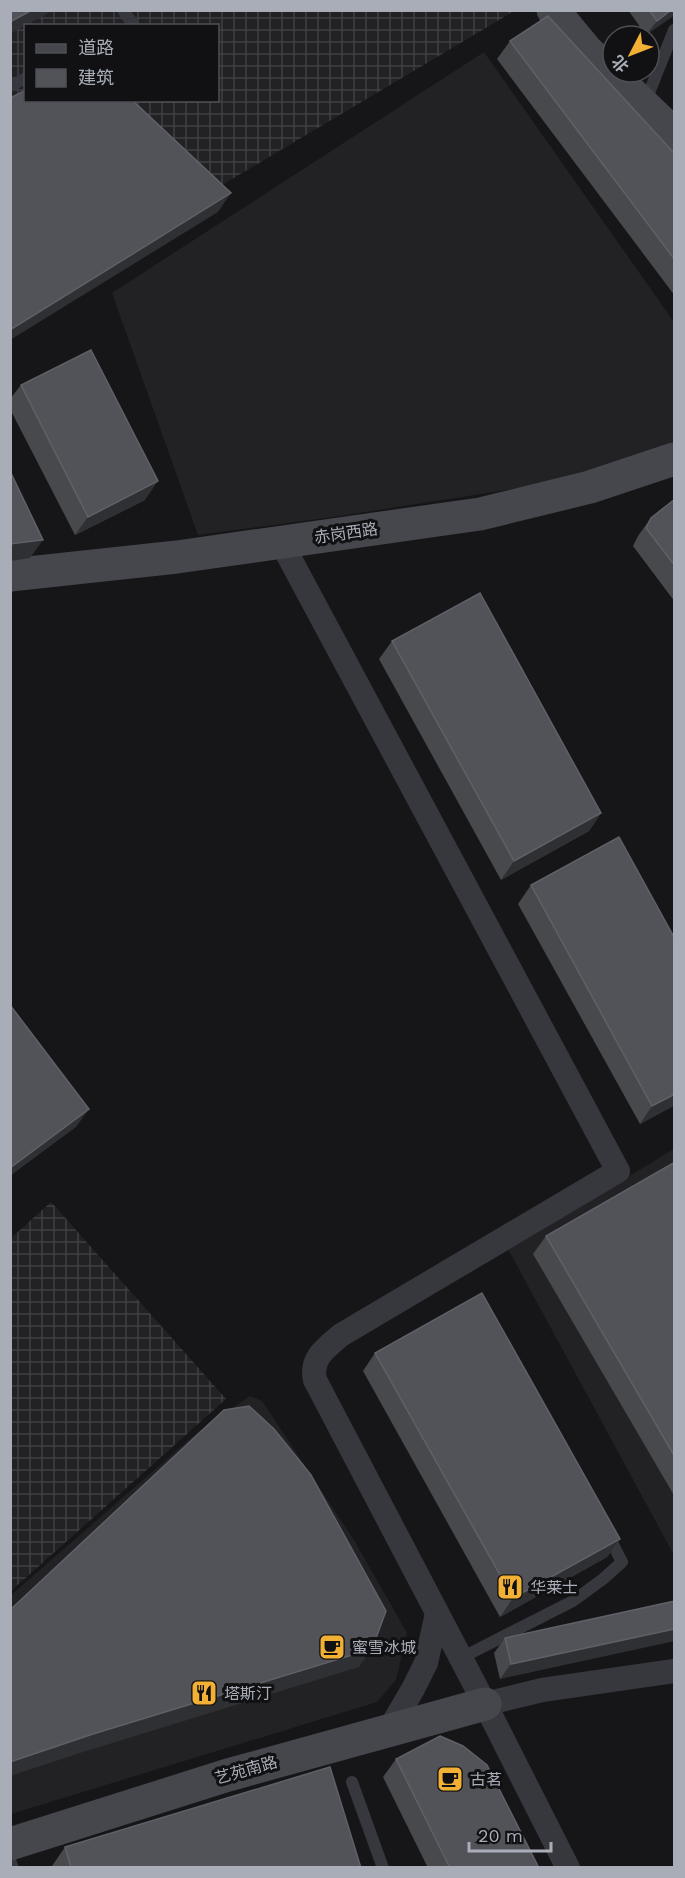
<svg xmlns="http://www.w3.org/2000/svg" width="685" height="1878" font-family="'Work Sans','Noto Sans SC',sans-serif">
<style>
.built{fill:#222225}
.industrial{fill:url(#industrial-grid)}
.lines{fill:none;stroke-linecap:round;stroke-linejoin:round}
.lane{stroke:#37383d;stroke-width:12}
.street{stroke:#37383d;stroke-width:24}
.secondary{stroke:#45474d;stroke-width:33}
.wall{fill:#47494d}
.shaded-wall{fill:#2f3033}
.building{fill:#525359;stroke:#5f6168;stroke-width:1.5}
.labels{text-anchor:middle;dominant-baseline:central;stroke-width:6;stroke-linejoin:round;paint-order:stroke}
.street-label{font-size:16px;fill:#a8adb8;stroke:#111113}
.poi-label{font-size:16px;fill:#a8adb8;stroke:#111113;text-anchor:start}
</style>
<defs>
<pattern id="industrial-grid" width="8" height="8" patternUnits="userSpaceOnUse" patternTransform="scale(1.5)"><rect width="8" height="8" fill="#222225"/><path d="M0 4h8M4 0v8" fill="none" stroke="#3f3f43"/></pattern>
</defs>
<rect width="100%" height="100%" fill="#161618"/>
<g class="built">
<polygon points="484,52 674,322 674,442 590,477 333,517 198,535 112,293"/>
<polygon points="674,1149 674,1555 508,1249"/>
<polygon points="250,1396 262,1401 354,1540 407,1633 396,1680 377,1702 11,1814 10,1596 199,1431"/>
</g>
<g class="industrial">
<polygon points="11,11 514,11 222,185 116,101 218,100 218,26 26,26 25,93 11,101"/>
<polygon points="51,1202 226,1399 11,1591 11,1238"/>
</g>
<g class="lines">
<g class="lane">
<polyline points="123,10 134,26"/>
<polyline points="10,86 26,78"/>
<polyline points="645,103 674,30"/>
<polyline points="461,1658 573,1601 603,1579 622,1562 607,1533"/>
<polyline points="352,1782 383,1868"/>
<polyline points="10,1860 13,1868"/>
</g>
<g class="street">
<path d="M281,542L618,1171L341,1335C326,1348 310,1358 315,1380L485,1704L568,1868"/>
<polyline points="485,1704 542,1690 674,1671"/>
<polyline points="389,1730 413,1689 426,1663 437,1613"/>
</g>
<g class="secondary">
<polyline points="553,10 587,51 674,134"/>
<polyline points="10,575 177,557 480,514 590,487 674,459"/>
<polyline points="10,1844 228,1775 485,1704"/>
</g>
</g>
<g class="wall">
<polygon points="628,10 675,10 646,35"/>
<polygon points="510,41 675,154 675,296 497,59"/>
<polygon points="21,385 145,500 75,535 10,409 10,399"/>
<polygon points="675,499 675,602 633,546 638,536 651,518"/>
<polygon points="392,641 601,813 589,831 501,880 379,659"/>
<polygon points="531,885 675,1105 640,1124 518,904"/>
<polygon points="675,1162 675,1497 533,1254 546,1236"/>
<polygon points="375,1353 620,1539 607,1557 500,1617 363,1371"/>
<polygon points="675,1601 500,1679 494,1653 505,1638"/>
<polygon points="396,1759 539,1868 428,1868 383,1777"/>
<polygon points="65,1847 361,1868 53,1868 52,1866"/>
</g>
<g class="shaded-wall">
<polygon points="32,10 54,10 10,34 10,22"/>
<polygon points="671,10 675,10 675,15 646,35 657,21"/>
<polygon points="231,193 218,212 10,340 10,330"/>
<polygon points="158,481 145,500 75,535 88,517"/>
<polygon points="43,540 30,558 10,561 10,544"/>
<polygon points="601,813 589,831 501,880 514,861"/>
<polygon points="675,1094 675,1105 640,1124 652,1106"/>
<polygon points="89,1109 76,1127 10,1176 10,1168"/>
<polygon points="620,1539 607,1557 500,1617 513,1598"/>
<polygon points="675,1629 675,1641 500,1679 511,1664"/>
<polygon points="372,1649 359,1667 80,1753 10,1776 10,1762 93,1734"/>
</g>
<g class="building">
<polygon points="10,10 32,10 10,22"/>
<polygon points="649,10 671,10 657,21"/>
<polygon points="548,16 675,154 675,260 510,41"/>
<polygon points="26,90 26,100 132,100 231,193 10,330 10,98"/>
<polygon points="91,350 158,481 88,517 21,385"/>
<polygon points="10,471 43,540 10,544"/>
<polygon points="675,499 675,566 646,528 651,518"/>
<polygon points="480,593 601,813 514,861 392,641"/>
<polygon points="619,837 675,939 675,1094 652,1106 531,885"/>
<polygon points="10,1005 89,1109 10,1168"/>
<polygon points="675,1162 675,1457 546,1236"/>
<polygon points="482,1293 620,1539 513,1598 375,1353"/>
<polygon points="249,1406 274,1429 311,1475 386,1611 372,1649 93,1734 10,1762 10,1610 224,1410"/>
<polygon points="675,1601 675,1629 511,1664 505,1638"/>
<polygon points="440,1736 463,1746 487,1765 539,1868 450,1868 396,1759"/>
<polygon points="330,1767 361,1868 71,1868 65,1847"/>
</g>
<defs>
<g id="restaurant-square" transform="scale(1.35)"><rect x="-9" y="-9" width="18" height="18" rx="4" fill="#f2b134" stroke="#111113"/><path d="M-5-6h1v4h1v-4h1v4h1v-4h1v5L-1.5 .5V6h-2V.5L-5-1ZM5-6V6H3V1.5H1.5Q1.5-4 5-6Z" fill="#111"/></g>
<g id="cafe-square" transform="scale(1.35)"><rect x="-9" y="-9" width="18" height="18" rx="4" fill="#f2b134" stroke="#111113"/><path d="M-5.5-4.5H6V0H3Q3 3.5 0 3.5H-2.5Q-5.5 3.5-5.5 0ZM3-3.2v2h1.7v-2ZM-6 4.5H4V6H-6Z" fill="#111"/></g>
</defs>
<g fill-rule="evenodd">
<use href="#restaurant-square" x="510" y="1587"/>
<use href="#cafe-square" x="332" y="1647"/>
<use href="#restaurant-square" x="204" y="1693"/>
<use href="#cafe-square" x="450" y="1779"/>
</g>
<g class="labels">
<g class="street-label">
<text transform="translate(346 533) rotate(-8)">赤岗西路</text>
<text transform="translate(246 1770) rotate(-16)">艺苑南路</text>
</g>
<g class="poi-label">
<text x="530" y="1587">华莱士</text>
<text x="352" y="1647">蜜雪冰城</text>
<text x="224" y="1693">塔斯汀</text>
<text x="470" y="1779">古茗</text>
</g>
</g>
<rect width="685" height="1878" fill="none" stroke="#a8adb8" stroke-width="24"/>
<rect x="24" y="24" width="195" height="78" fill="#111113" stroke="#4d4f55" stroke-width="1.5"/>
<rect x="36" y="44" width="30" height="9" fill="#45474d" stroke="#4d4f55" stroke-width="1.5"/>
<text x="78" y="54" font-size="18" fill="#a8adb8">道路</text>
<rect x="36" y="69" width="30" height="18" fill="#525359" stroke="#4d4f55" stroke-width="1.5"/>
<text x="78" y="84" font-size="18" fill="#a8adb8">建筑</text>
<g transform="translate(631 54) rotate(228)"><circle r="28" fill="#111113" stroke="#4d4f55" stroke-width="1.5"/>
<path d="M0-4.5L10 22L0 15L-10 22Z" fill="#f2b134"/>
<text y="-9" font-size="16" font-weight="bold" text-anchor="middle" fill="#a8adb8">北</text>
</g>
<path d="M469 1842v9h82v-9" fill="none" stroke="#a8adb8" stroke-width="3"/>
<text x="478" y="1842" font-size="18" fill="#a8adb8" stroke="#111113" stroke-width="4.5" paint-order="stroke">20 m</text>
</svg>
